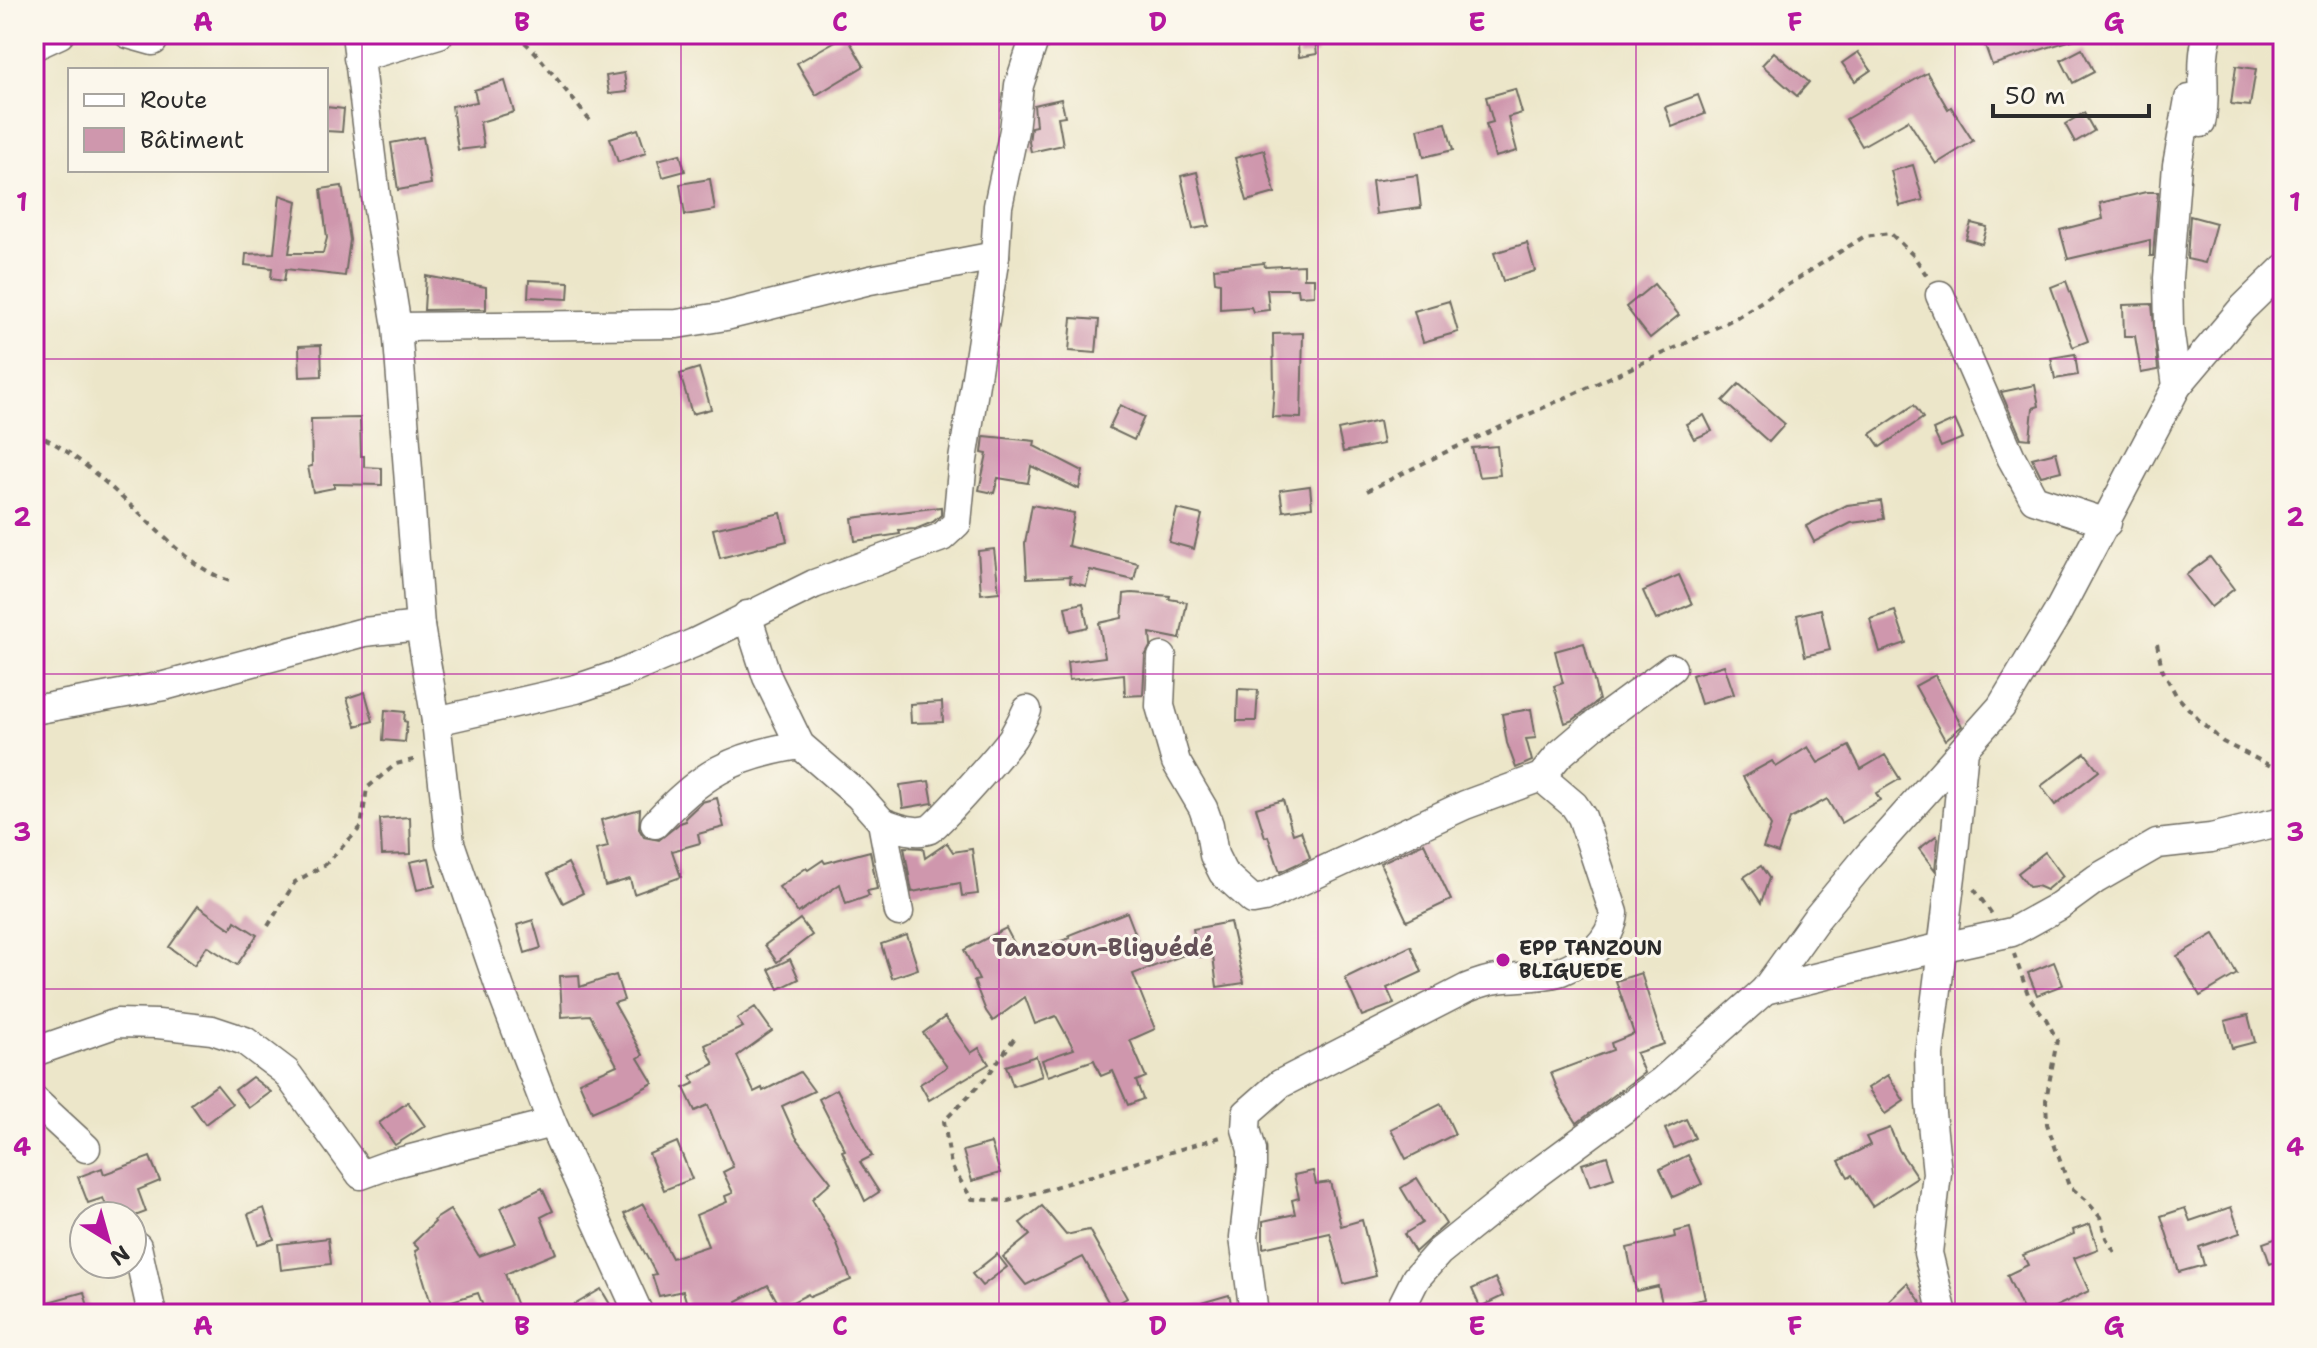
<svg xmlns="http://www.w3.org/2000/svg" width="2317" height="1348" font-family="'Shantell Sans',sans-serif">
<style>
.building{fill:#cf97ad}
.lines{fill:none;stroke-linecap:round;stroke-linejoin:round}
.minor-casing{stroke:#6f6c62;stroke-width:31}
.path{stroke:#6f6c62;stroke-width:4;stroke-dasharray:6 6;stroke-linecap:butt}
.minor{stroke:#fff;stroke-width:28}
.grid{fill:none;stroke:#b5179e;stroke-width:2;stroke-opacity:0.55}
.poi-dot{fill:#b5179e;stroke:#fbf7ec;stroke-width:3}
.labels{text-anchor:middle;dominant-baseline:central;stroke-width:6;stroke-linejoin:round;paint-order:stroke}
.poi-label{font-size:20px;font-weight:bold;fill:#2b2b2b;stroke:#fbf7ec;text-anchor:start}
.quarter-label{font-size:24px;font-weight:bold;fill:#645158;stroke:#fbf7ec}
.neatline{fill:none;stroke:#b5179e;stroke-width:3}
.grid-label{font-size:26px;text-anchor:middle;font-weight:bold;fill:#b5179e}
</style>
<rect width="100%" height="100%" fill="#fbf7ec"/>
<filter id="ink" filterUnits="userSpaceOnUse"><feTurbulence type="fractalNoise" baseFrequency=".0125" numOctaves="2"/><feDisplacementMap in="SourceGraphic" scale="16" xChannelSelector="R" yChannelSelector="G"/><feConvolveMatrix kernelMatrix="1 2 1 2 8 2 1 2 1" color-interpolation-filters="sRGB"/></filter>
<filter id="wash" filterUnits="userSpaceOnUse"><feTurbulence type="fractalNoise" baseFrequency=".006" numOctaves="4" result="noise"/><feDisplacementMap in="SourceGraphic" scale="32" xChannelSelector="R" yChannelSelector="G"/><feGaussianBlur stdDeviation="1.8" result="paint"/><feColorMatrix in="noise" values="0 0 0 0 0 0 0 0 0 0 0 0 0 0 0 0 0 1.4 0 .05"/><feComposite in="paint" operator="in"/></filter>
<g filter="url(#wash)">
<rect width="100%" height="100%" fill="#ece6c9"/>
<g id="blocks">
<g class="building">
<polygon points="1297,34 1314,34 1317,54 1299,57"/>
<polygon points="1981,34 2075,34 2075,39 1992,65"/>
<polygon points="846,35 864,66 816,95 797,63"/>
<polygon points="2082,49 2094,72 2073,83 2061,60"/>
<polygon points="1774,52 1809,82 1797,96 1762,65"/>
<polygon points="1858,52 1871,70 1855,81 1842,63"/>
<polygon points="2236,66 2256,69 2250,106 2231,104"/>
<polygon points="624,73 627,92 609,94 606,76"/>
<polygon points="1927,73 1948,109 1951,107 1973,141 1936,164 1908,120 1862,146 1846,119"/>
<polygon points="505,81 514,112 480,122 484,147 458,150 452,106 477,102 474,90"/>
<polygon points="1515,89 1522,113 1508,117 1517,151 1495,157 1486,124 1493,122 1486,97"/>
<polygon points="1698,95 1705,114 1672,127 1665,107"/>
<polygon points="1061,99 1065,116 1058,117 1063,145 1031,152 1029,142 1031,127 1036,126 1034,105"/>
<polygon points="326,107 344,109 342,132 326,131"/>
<polygon points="2084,113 2094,131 2075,142 2065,124"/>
<polygon points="1446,123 1453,150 1424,157 1418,129"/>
<polygon points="638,129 646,153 618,162 610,138"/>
<polygon points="423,137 431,184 398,190 391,143"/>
<polygon points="1264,150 1275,193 1247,201 1235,158"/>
<polygon points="680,154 685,171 663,177 658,160"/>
<polygon points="1913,165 1923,200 1900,206 1891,171"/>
<polygon points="1197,172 1209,226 1193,229 1181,176"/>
<polygon points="1417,175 1421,208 1376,214 1372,181"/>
<polygon points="710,179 715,210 685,215 680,184"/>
<polygon points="342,186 350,240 345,276 286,269 284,281 271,279 272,268 245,265 246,254 274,253 280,195 297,201 289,253 323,253 327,238 321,189"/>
<polygon points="2146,192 2158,192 2153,256 2150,256 2150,240 2068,259 2060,230 2103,219 2100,203"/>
<polygon points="2190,216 2216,223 2205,263 2187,259"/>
<polygon points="1971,223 1987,227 1982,244 1966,239"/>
<polygon points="1527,243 1535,271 1503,281 1494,253"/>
<polygon points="1264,263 1265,267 1304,265 1304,278 1314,278 1314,295 1299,296 1298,289 1267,289 1269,310 1253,312 1251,307 1220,309 1220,283 1215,282 1214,268"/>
<polygon points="426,276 486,287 486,309 424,310"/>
<polygon points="529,280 569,282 568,299 528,297"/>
<polygon points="2066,281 2088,341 2073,347 2051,287"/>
<polygon points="1654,284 1679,315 1650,338 1626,307"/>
<polygon points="1449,301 1458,332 1423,342 1414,311"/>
<polygon points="2152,304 2158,370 2141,373 2135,336 2124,336 2123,305"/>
<polygon points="1072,318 1099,320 1096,353 1069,351"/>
<polygon points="1303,333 1301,418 1272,417 1274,389 1273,334"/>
<polygon points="321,345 322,376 300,377 299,346"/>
<polygon points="2075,354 2078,375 2055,379 2051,358"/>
<polygon points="699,368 711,409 692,414 680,374"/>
<polygon points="1739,384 1785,424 1769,442 1723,401"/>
<polygon points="2035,385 2039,406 2033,408 2030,439 2021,438 2001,392"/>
<polygon points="1120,405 1144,417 1134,440 1109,428"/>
<polygon points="1914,405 1923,418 1880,447 1871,434"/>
<polygon points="1704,415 1712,431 1694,439 1686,424"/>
<polygon points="360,418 361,456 364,456 364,467 382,468 382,485 334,484 334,488 313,492 308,467 312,466 311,419"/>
<polygon points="1955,420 1963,438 1941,447 1933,430"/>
<polygon points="1379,421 1383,444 1343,452 1338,430"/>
<polygon points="984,436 1035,441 1034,446 1083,471 1079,489 1031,466 1028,483 998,478 994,493 979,490 987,454 982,453"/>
<polygon points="1497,446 1500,475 1479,477 1472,448"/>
<polygon points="2056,452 2061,471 2041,476 2032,458"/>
<polygon points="1310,486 1312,507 1283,511 1280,490"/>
<polygon points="1881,501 1884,519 1851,523 1814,542 1806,526 1847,505"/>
<polygon points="1032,505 1074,513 1068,546 1138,563 1134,580 1090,570 1086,586 1070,582 1071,576 1027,578 1025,543"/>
<polygon points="941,507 941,515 933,522 916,529 899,530 900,534 855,541 852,518"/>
<polygon points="1177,509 1202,515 1194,549 1169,542"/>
<polygon points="781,513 787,541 720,558 713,529"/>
<polygon points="994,549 999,592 981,594 978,551"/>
<polygon points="2210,557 2234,589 2211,607 2186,575"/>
<polygon points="1679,575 1692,604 1656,620 1643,591"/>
<polygon points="1132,593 1170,596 1169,599 1187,602 1180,639 1150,633 1151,645 1145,656 1143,695 1125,696 1124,674 1069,680 1067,662 1105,657 1099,623 1122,618 1124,594"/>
<polygon points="1083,603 1088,627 1070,631 1065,607"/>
<polygon points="1821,609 1830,650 1805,656 1797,615"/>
<polygon points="1895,611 1906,643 1880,652 1870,619"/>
<polygon points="1584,643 1599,700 1573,720 1565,723 1554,686 1563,683 1555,651"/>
<polygon points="1724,665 1734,694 1701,704 1692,675"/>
<polygon points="1935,675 1962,726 1945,740 1915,686"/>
<polygon points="1238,689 1258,690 1256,721 1237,721"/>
<polygon points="365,692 373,721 356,726 347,698"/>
<polygon points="942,702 943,722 911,723 910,704"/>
<polygon points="1531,709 1536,738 1526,739 1532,761 1516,768 1507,743 1502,714"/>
<polygon points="385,710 405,712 404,721 407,722 405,742 383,740"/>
<polygon points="1849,746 1861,769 1885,755 1900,779 1876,793 1880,800 1841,823 1827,799 1790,819 1778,853 1763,848 1771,826 1743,777 1772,761 1776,767 1808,747 1818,763"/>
<polygon points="2085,753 2099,771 2055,805 2041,786"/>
<polygon points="929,781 933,803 903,808 900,785"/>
<polygon points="717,798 724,827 698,834 700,843 672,851 681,877 634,894 630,879 605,886 596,850 608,847 601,820 640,809 639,829 644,837 659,840 680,823 686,821 685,818 702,802"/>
<polygon points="1283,800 1293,834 1301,831 1310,858 1280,872 1268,836 1265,837 1256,808"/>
<polygon points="410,817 411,854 382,855 380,819"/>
<polygon points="1936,836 1938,839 1935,870 1919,849"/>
<polygon points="947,843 953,852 972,849 978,894 962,896 960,883 912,892 904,847 923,848 925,858"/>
<polygon points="1424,843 1451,900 1407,921 1380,863"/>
<polygon points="870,851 877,889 867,891 869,896 846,904 840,884 798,913 779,887 806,868 808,870 823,860 825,863"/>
<polygon points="2045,852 2063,876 2046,890 2037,886 2029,887 2018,873"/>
<polygon points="429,858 435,886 417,890 410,862"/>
<polygon points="568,863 583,893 563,903 548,874"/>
<polygon points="1761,866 1769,878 1761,903 1744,877"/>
<polygon points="198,906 231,929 235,921 257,935 237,965 207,946 194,965 169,947"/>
<polygon points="1127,912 1142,951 1196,944 1193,929 1230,922 1244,983 1217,987 1213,956 1198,957 1197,950 1133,974 1155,1029 1130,1040 1146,1077 1136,1081 1143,1099 1128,1105 1113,1071 1101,1076 1094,1060 1048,1076 1042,1060 1074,1049 1056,1016 1035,1024 1025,997 993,1021 986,1011 974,981 979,980 964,950 1006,928 1020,955 1070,938 1069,935"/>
<polygon points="800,919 812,935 777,962 765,945"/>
<polygon points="533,920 541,948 525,953 517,925"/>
<polygon points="2214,934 2237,974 2200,996 2177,956"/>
<polygon points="907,935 918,969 892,978 881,944"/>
<polygon points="1411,946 1422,972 1387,988 1394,1004 1362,1016 1345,978"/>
<polygon points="790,959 799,979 779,989 769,969"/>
<polygon points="2054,962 2063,985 2037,995 2028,973"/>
<polygon points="1641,973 1664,1044 1636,1053 1644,1073 1577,1123 1561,1098 1551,1073 1613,1050 1611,1043 1634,1034 1616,981"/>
<polygon points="579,975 580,987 616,975 624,1000 614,1003 643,1055 638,1058 653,1083 631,1095 592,1112 579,1082 617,1065 590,1015 562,1017 560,976"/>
<polygon points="755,1007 772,1031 737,1056 754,1092 762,1088 763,1091 800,1072 814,1091 782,1106 796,1137 831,1182 812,1199 836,1242 851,1280 810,1297 808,1294 781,1308 768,1285 737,1301 741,1314 690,1314 683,1291 659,1296 652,1275 656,1274 624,1214 643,1204 672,1258 708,1246 696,1215 727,1202 725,1196 733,1193 723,1172 733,1167 708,1105 695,1111 684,1088 695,1083 691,1076 714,1064 705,1045 743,1027 737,1019"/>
<polygon points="2248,1015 2255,1042 2232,1048 2225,1021"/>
<polygon points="945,1017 971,1053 979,1048 989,1064 929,1100 920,1084 947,1067 923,1033"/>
<polygon points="1036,1056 1042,1076 1013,1086 1006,1066"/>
<polygon points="1888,1075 1904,1101 1885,1114 1868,1088"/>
<polygon points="252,1077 271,1092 249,1108 235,1090"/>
<polygon points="217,1085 232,1104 205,1124 191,1104"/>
<polygon points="837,1089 872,1156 860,1162 879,1192 865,1201 842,1151 845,1150 819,1099"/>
<polygon points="408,1102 425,1126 395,1145 379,1123"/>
<polygon points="1441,1104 1455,1134 1406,1159 1391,1129"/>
<polygon points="1686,1119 1695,1138 1674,1148 1665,1129"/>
<polygon points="1890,1128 1899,1150 1917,1177 1872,1206 1852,1175 1848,1177 1839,1161 1870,1145 1866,1137"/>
<polygon points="677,1142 692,1179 664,1190 649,1154"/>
<polygon points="991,1143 1000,1173 972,1181 963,1151"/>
<polygon points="1688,1155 1702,1184 1673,1197 1660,1169"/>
<polygon points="1607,1156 1614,1178 1590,1186 1582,1164"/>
<polygon points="150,1157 160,1181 138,1190 146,1212 135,1216 110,1216 103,1198 88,1203 78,1177 102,1168 104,1174"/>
<polygon points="1313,1171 1316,1184 1330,1182 1341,1226 1362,1220 1376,1276 1344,1284 1330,1233 1263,1248 1263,1221 1295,1214 1292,1200 1299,1198 1294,1175"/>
<polygon points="1417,1178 1446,1224 1415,1252 1404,1234 1422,1223 1401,1188"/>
<polygon points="542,1188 553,1211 541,1217 556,1253 505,1274 520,1314 486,1314 478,1293 432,1307 415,1251 419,1249 413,1243 435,1222 434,1220 450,1210 479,1256 516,1243 500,1208"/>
<polygon points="1042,1206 1066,1235 1089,1230 1127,1298 1111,1307 1083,1257 1026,1285 1003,1257 1030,1235 1020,1223"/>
<polygon points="2231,1207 2240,1233 2199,1247 2204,1265 2179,1272 2161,1216 2185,1208 2190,1221"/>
<polygon points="264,1208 274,1239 258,1244 248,1214"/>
<polygon points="2090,1224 2098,1249 2074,1258 2089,1291 2040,1314 2025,1314 2007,1275 2028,1265 2023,1255 2074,1234 2073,1230"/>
<polygon points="1690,1228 1705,1299 1663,1307 1658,1286 1636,1291 1627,1248 1675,1237 1674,1232"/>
<polygon points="2283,1236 2283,1259 2270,1264 2263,1243"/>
<polygon points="328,1238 331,1264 281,1270 278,1244"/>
<polygon points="997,1254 1007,1267 982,1286 972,1274"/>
<polygon points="1495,1278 1503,1296 1480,1307 1472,1289"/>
<polygon points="1907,1283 1923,1305 1913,1314 1894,1314 1885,1304"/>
<polygon points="601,1289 611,1306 597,1314 559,1314"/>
<polygon points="84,1292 90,1314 34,1314 34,1306"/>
<polygon points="1229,1295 1234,1314 1181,1314 1180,1309"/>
</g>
</g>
</g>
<g filter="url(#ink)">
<use href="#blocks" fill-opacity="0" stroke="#6f6c62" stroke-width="2"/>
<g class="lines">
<g class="minor-casing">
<g id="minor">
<polyline points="128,34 153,41"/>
<polyline points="356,34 376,197 397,327 420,626 436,721 450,843 500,988 552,1123 639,1314"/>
<polyline points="34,46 60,34"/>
<polyline points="358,58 439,34"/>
<path d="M2201,123C2208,94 2198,67 2208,34"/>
<polyline points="1940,295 2011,457 2034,499 2107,523"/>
<polyline points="397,327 677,324 726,316 870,280 995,256"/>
<polyline points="2177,386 2242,309 2283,269"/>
<polyline points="747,615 767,677 800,745 859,796 882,822 899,912"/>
<polyline points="1162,657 1160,706 1176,762 1203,808 1209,825 1214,855 1223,873 1253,900 1264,898 1465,805 1541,777 1559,755 1593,726 1672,668"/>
<polyline points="34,710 164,686 364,632 420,626"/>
<polyline points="436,721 576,689 623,673 694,643 814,584 942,537 957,523 963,460 995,256 998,206 1014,130 1019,85 1036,34"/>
<path d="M882,822C896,827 915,835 930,829C937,826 1006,748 1013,737C1018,728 1023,719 1027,710"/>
<path d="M655,824C701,774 732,756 800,745"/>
<polyline points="1765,990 1912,954 2012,932 2059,906 2096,879 2157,844 2211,838 2283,821"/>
<polyline points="34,1052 117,1023 158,1024 212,1030 245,1041 286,1072 361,1175 391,1164 552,1123"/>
<polyline points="34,1100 86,1148"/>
<polyline points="137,1246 152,1314"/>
<path d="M1254,1314L1244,1237L1252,1167V1150L1246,1129L1247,1113L1280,1084L1467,988C1477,984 1487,980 1498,979C1518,976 1541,978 1561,971C1586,961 1612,941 1614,913L1582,817L1574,805L1541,777"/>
<polyline points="1398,1314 1416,1278 1439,1252 1536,1174 1662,1081 1765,990 1816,919 1868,856 2001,707 2057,614 2177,386 2169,328 2168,278 2177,165 2189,99"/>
<polyline points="1943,1314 1928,1253 1937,1173 1930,1103 1929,1054 1954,852 1964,749"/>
</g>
</g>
<g class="path">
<polyline points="516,34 536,53 591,122"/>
<path d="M34,433C70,449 100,477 129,504C161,532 191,570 233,582"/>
<polyline points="1367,491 1450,450 1684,344 1737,317 1865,236 1890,233 1913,255 1927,276"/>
<polyline points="2157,644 2162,669 2176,695 2199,720 2223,742 2283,772"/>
<polyline points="1974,889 1992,914"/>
<polyline points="268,926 295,882 326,864 361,827 367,788 396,764 417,759"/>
<polyline points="2014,954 2029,997 2046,1019 2057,1040 2046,1100 2047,1124 2069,1186 2086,1200 2100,1217 2106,1238 2116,1254"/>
<polyline points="1014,1039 986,1078 944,1121 951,1166 972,1199 1008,1201 1224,1136"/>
</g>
<use href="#minor" class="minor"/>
</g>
</g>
<path class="grid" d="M362,34V1314M681,34V1314M999,34V1314M1318,34V1314M1636,34V1314M1955,34V1314M34,359H2283M34,674H2283M34,989H2283"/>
<circle class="poi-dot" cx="1503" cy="960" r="8"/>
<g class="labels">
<g class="poi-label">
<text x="1519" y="948">EPP TANZOUN<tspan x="1519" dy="23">BLIGUEDE</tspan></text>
</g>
<g class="quarter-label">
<text x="1103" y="948">Tanzoun-Bliguédé</text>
</g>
</g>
<rect width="2317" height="1348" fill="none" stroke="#fbf7ec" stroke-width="88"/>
<rect x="68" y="68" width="260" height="104" fill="#fbf7ec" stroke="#a8a59f" stroke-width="2"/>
<rect x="84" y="94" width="40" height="12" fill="#ffffff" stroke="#a8a59f" stroke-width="2"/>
<text x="140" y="108" font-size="24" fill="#2b2b2b">Route</text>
<rect x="84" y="128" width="40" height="24" fill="#cf97ad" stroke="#a8a59f" stroke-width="2"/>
<text x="140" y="148" font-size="24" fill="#2b2b2b">Bâtiment</text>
<g transform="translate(108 1240) rotate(143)"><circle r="38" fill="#fbf7ec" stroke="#a8a59f" stroke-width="2"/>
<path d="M0-6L14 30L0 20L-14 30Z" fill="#b5179e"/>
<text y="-12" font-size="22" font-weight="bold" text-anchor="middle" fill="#2b2b2b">N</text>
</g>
<path d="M1993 104v12h156v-12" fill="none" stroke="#2b2b2b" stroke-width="4"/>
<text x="2005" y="104" font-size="24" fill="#2b2b2b" stroke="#fbf7ec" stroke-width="6" paint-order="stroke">50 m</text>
<rect x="44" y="44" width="2229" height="1260" class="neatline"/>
<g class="grid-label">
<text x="203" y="31">A</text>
<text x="522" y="31">B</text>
<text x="840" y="31">C</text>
<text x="1158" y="31">D</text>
<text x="1477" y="31">E</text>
<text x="1795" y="31">F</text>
<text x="2114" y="31">G</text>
<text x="22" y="211">1</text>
<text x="2295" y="211">1</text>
<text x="22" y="526">2</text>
<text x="2295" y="526">2</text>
<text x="22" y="841">3</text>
<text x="2295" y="841">3</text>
<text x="22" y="1156">4</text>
<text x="2295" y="1156">4</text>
<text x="203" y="1335">A</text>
<text x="522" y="1335">B</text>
<text x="840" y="1335">C</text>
<text x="1158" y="1335">D</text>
<text x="1477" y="1335">E</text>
<text x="1795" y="1335">F</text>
<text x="2114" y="1335">G</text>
</g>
</svg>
